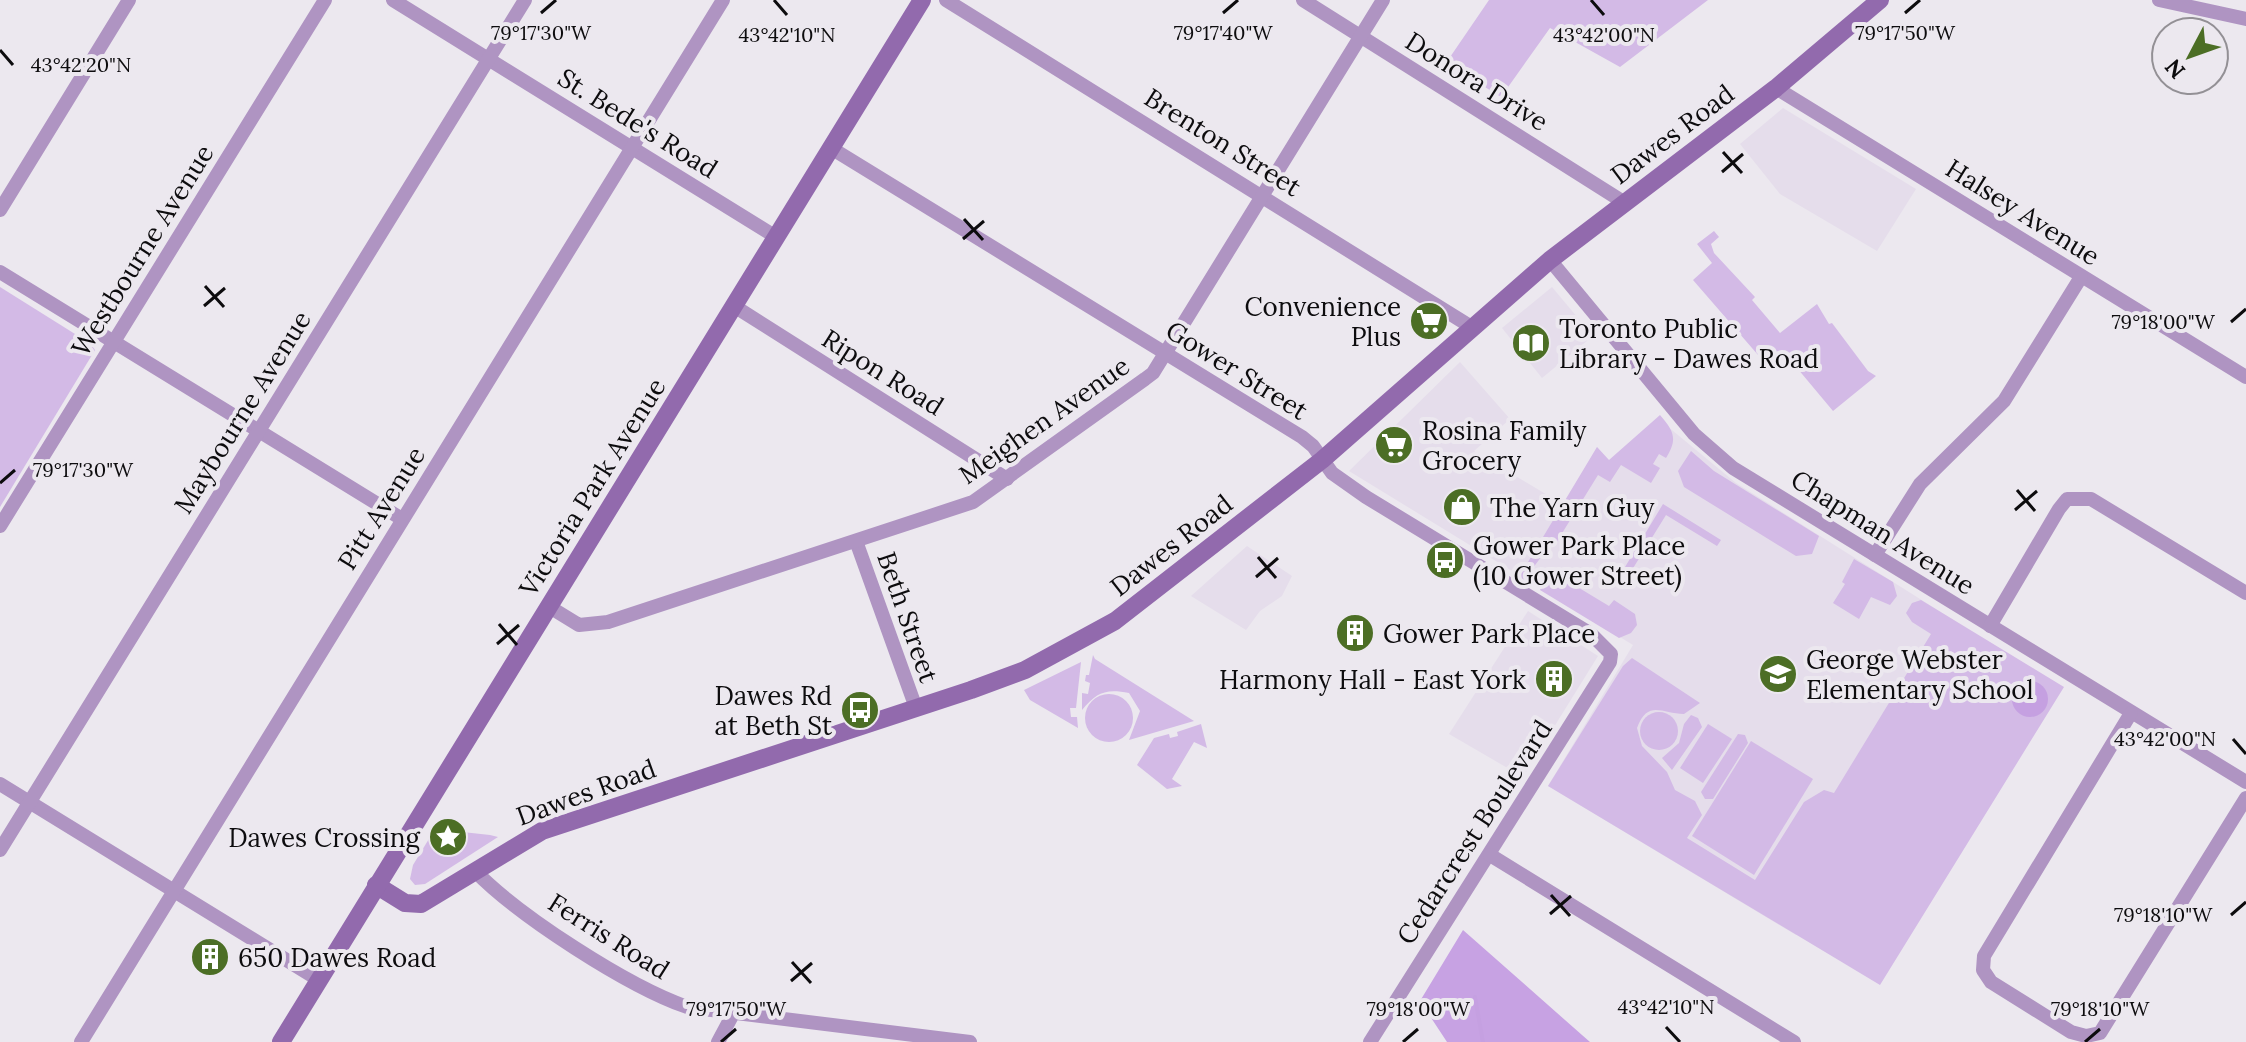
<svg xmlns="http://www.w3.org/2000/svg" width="2246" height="1042" font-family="Lora,serif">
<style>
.built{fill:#e5ddeb}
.green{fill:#d3bae6}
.forest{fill:#c7a2e3}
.water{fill:#c5a0e1}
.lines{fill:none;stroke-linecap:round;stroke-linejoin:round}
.stream{stroke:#c5a0e1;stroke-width:4}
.street{stroke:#af94c2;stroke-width:14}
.secondary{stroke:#926aad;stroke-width:18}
.ticks{fill:none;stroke:#0d0c0e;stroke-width:3}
.labels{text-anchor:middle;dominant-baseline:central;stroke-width:8;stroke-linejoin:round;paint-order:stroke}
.street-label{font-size:26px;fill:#0d0c0e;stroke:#ece8ef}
.poi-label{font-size:26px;fill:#0d0c0e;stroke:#ece8ef;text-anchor:start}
.ticks-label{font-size:20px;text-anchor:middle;fill:#0d0c0e;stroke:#ece8ef;stroke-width:8;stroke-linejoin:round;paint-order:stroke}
</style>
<rect width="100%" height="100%" fill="#ece8ef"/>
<g class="built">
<polygon points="1783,108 1916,189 1877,251 1780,194 1740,144"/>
<polygon points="1552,287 1593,336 1542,378 1502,328"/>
<polygon points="1460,362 1510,419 1474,451 1564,505 1597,447 1611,463 1661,421 1736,483 1955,621 1796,935 1548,786 1633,645 1349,471"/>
<polygon points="1247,546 1292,576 1282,596 1260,611 1246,630 1191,596"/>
<polygon points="1528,611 1598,656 1523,777 1449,734"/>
</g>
<g class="green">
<polygon points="1489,0 1708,0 1620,67 1550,28 1501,97 1446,63"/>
<polygon points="1714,231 1719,237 1711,244 1714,253 1755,297 1752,300 1780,333 1817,304 1829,324 1832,323 1868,371 1876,376 1833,411 1782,350 1765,363 1693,280 1712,263 1697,244"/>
<polygon points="0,287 91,344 95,350 0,507"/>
<path d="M1660,415C1674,431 1678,439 1666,458L1659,454L1653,464L1660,468L1651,483L1621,465L1610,482L1598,475L1556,543L1553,541L1524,580L1519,577L1597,447L1609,460Z"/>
<polygon points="1691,451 1714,471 1819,536 1812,554 1796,556 1684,487 1678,471"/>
<polygon points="1663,504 1721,540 1717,546 1666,515 1622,586 1616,582"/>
<polygon points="1854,559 1893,582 1897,596 1890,605 1871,597 1859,619 1833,603 1845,584 1842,582"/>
<polygon points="1551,571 1609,606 1614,600 1635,614 1637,625 1631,633 1619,638 1540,590 1547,572"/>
<path d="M1921,600L2064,687L1880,985L1548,786L1623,666L1632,658L1700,703L1684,714C1662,714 1648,699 1637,728L1642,746L1667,772L1675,790L1695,801L1702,815L1687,838L1755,880L1804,802L1824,790L1834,793L1920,652L1931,634L1912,622L1906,613L1912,603Z"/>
<path d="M1093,655L1095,659L1194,721L1129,740L1140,711L1129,693C1105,688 1096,693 1082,710V693L1088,694L1090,683L1085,681L1086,675H1089Z"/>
<polygon points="1081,662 1076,708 1070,708 1071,717 1077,717 1078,728 1030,700 1024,690"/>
<circle cx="1109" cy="718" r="24"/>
<circle cx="1659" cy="731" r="19"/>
<polygon points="1691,715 1698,718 1702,727 1672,770 1662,758 1679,743 1684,724"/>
<polygon points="1201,724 1207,748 1194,742 1172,779 1182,786 1167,789 1137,765 1154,738 1169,734 1170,738 1178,736 1177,732"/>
<polygon points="1708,724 1732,739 1703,783 1680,768"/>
<polygon points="1738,734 1745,735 1748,743 1713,799 1705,799 1701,792"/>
<polygon points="1751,741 1813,779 1754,875 1692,836"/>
<polygon points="435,829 490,835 498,837 425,884 415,885 410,879 413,865"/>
</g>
<polygon class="forest" points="1463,930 1582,1035 1590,1042 1447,1042 1420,1001"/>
<circle class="water" cx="2030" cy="699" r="18"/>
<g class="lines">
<polyline class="stream" points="1475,997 1483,1042"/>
<g class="street">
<polyline points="393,0 776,237"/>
<polyline points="946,0 1473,328"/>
<polyline points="1303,0 1625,203"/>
<polyline points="2159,0 2246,19"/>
<polyline points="1776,88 2246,377"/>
<polyline points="831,148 1302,437 1313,446 1332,473 1366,497 1591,634 1611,654 1610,662 1370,1042"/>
<polyline points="0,210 129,0"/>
<polyline points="1550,260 1694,434 1733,468 2246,782"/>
<polyline points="0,272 402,519"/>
<polyline points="734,306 1007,479"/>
<polyline points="0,526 325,0"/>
<polyline points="856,541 916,708"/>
<polyline points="1875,555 1920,484 2004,401 2081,277"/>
<polyline points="548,606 579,625 608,622 973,502 1145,379 1153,373 1383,0"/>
<polyline points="1990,626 2059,509 2067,499 2091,499 2246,593"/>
<polyline points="2131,713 1984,956 1983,970 1991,982 2071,1032 2086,1036 2100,1033 2246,798"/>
<polyline points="0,784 319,980"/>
<polyline points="0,850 525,0"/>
<polyline points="1490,855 1794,1042"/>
<path d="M475,871C519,916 627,986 687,1007L970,1042"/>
<polyline points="81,1042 723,0"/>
<polyline points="718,1042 733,1014"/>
</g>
<g class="secondary">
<polyline points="376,885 405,903 421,904 542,831 971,690 1025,670 1115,621 1322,460 1550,260 1776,88 1880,0"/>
<polyline points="281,1042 922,0"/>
</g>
</g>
<path class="ticks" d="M774,0L787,15M1591,0L1604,15M541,13L556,0M1223,13L1238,0M1905,13L1920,0M0,50L13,65M1723,152L1742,173M1722,172L1743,154M964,219L983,240M963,239L984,221M205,286L224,307M204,306L225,288M2231,322L2246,309M0,483L15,470M2017,490L2035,511M2015,510L2037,491M1258,557L1276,578M1256,577L1278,558M499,624L517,645M497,644L519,625M2233,739L2246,754M1551,895L1570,916M1550,914L1571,896M2231,915L2246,902M792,962L811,983M791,981L812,963M1666,1027L1680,1042M721,1042L736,1029M1403,1042L1418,1029M2085,1042L2100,1029"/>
<defs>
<g id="supermarket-disc" transform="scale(2)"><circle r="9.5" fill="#4c6e25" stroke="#ece8ef"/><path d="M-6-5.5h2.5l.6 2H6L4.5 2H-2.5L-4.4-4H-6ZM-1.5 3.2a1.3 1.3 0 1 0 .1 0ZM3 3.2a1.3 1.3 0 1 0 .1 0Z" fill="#fff"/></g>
<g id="library-disc" transform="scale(2)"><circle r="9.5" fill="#4c6e25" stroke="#ece8ef"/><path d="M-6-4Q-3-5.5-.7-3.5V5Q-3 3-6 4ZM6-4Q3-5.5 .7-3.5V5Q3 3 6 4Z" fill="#fff"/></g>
<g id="shop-disc" transform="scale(2)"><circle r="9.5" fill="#4c6e25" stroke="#ece8ef"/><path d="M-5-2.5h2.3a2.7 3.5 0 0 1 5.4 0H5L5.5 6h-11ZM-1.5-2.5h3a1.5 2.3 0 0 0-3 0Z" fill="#fff"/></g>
<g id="bus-disc" transform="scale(2)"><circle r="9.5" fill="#4c6e25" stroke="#ece8ef"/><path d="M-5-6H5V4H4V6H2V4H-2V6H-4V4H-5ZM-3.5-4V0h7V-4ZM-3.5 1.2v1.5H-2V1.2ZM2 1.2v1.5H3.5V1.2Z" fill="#fff"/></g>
<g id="building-disc" transform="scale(2)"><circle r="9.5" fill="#4c6e25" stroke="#ece8ef"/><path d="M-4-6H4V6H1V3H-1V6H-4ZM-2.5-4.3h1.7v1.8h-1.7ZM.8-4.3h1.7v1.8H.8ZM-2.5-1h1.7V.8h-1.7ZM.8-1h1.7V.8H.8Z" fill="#fff"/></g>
<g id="school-disc" transform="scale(2)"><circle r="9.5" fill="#4c6e25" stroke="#ece8ef"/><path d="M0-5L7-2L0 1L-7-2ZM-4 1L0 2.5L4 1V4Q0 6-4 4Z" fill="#fff"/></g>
<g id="sight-disc" transform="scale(2)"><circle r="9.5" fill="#4c6e25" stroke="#ece8ef"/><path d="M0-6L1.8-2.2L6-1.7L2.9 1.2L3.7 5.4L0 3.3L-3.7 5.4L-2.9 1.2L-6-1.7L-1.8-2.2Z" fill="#fff"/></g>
</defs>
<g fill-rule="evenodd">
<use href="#supermarket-disc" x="1429" y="321"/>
<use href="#library-disc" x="1531" y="343"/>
<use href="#supermarket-disc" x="1394" y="445"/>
<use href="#shop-disc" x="1462" y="507"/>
<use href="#bus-disc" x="1445" y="560"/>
<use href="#building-disc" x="1355" y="633"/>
<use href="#school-disc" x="1778" y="674"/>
<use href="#building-disc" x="1554" y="679"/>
<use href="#bus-disc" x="860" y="710"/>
<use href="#sight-disc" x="448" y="837"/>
<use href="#building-disc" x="210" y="957"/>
</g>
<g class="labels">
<g class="street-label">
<text transform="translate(1477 81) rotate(32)">Donora Drive</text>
<text transform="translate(638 123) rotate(32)">St. Bede's Road</text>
<text transform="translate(1672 134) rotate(-37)">Dawes Road</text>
<text transform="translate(1223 142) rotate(32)">Brenton Street</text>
<text transform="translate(2023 212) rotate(32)">Halsey Avenue</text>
<text transform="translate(142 250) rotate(-58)">Westbourne Avenue</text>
<text transform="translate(1237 370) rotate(32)">Gower Street</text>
<text transform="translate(883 372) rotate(32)">Ripon Road</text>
<text transform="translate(242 412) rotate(-58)">Maybourne Avenue</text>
<text transform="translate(1044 420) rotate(-35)">Meighen Avenue</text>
<text transform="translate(592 487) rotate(-58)">Victoria Park Avenue</text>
<text transform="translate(381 508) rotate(-58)">Pitt Avenue</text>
<text transform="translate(1883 532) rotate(32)">Chapman Avenue</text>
<text transform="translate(1171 545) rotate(-38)">Dawes Road</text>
<text transform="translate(908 617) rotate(71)">Beth Street</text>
<text transform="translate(586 792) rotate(-20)">Dawes Road</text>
<text transform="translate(1474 832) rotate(-57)">Cedarcrest Boulevard</text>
<text transform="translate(609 936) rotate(32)">Ferris Road</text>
</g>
<g class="poi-label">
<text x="1401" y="306" text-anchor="end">Convenience<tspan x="1401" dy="30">Plus</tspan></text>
<text x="1559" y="328">Toronto Public<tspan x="1559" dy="30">Library - Dawes Road</tspan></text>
<text x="1422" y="430">Rosina Family<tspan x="1422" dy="30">Grocery</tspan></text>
<text x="1490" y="507">The Yarn Guy</text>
<text x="1473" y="545">Gower Park Place<tspan x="1473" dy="30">(10 Gower Street)</tspan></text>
<text x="1383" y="633">Gower Park Place</text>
<text x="1806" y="659">George Webster<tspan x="1806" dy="30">Elementary School</tspan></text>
<text x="1526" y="679" text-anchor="end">Harmony Hall - East York</text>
<text x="832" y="695" text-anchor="end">Dawes Rd<tspan x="832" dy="30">at Beth St</tspan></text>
<text x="420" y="837" text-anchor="end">Dawes Crossing</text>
<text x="238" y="957">650 Dawes Road</text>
</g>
</g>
<g class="ticks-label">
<text x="541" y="40">79°17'30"W</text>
<text x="1223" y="40">79°17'40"W</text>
<text x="1905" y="40">79°17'50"W</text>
<text x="787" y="42">43°42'10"N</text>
<text x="1604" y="42">43°42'00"N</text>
<text x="81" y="72">43°42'20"N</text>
<text x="2163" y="329">79°18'00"W</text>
<text x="83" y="477">79°17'30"W</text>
<text x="2165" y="746">43°42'00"N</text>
<text x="2163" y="922">79°18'10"W</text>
<text x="1666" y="1014">43°42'10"N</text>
<text x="736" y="1016">79°17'50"W</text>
<text x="1418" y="1016">79°18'00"W</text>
<text x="2100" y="1016">79°18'10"W</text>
</g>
<g transform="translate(2190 56) rotate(229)"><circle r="38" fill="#ece8ef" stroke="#939095" stroke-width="2"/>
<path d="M0-6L14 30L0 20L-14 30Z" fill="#4c6e25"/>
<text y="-12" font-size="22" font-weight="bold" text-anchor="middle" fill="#0d0c0e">N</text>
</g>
</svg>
